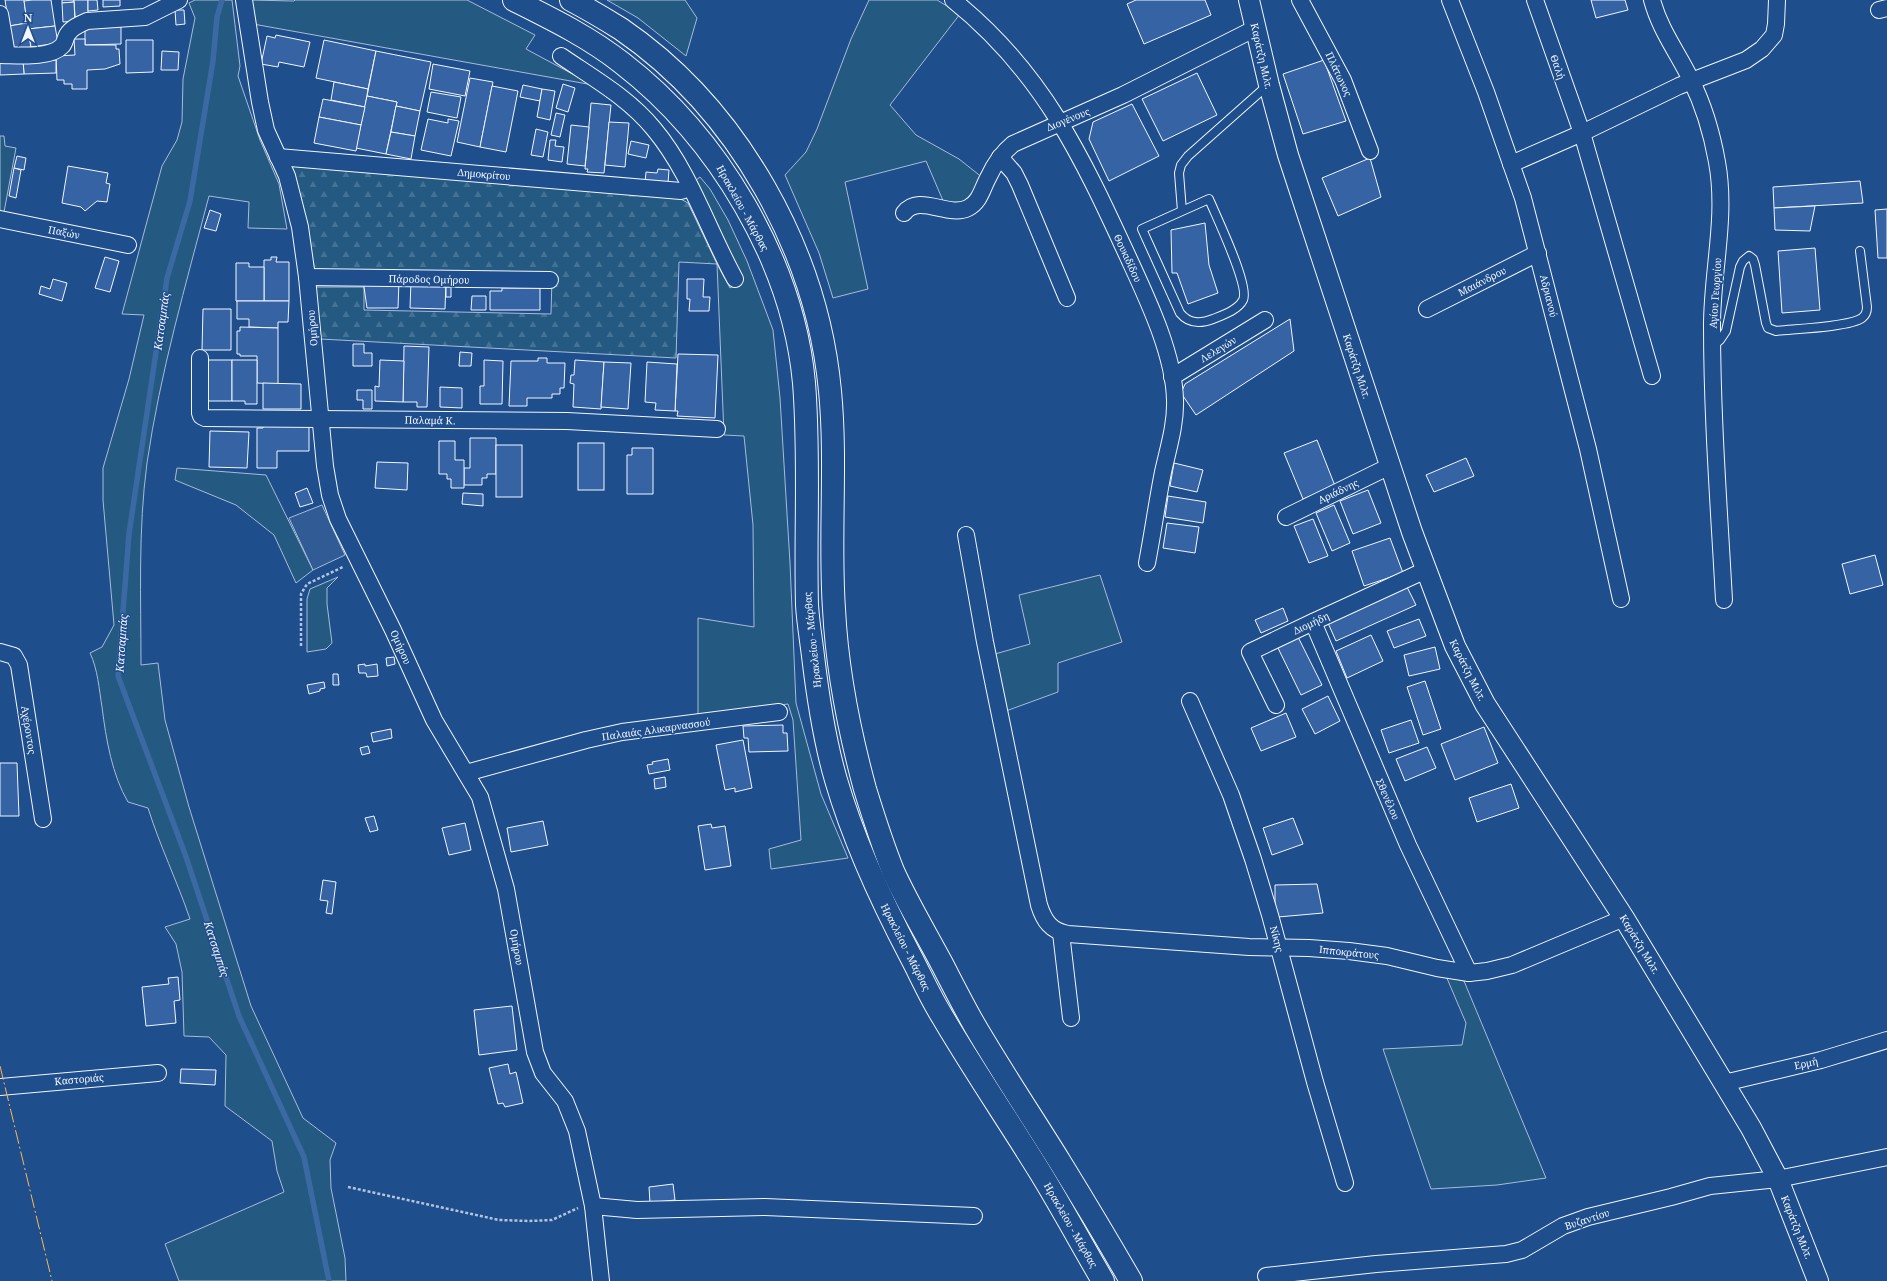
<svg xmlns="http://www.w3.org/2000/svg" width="1887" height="1281" font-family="'Noto Serif',serif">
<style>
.grass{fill:#245a82;stroke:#a8bbd7}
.forest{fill:url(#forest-firs);stroke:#a8bbd7}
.parking{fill:#305b95;stroke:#a8bbd7}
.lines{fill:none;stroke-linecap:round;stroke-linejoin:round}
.stream{stroke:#3b69a3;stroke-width:5.5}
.building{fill:#3563a3;stroke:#f2f6ff}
.service-casing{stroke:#f2f6ff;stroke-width:10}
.minor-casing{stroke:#f2f6ff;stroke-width:18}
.tertiary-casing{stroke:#f2f6ff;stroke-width:22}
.primary-casing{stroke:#f2f6ff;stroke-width:24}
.path{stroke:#b3c4dc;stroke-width:2.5;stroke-dasharray:3 2;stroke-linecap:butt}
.service{stroke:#1f4e8c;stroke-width:8}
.minor{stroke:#1f4e8c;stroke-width:16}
.tertiary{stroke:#1f4e8c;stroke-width:20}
.primary{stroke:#1f4e8c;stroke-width:22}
.power{stroke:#ffb74d;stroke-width:1;stroke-dasharray:14 3 2 3;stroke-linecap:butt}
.labels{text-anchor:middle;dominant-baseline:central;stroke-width:3;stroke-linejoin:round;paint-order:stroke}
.street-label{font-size:10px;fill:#f2f6ff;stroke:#1f4e8c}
.water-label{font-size:11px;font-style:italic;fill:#f2f6ff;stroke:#1f4e8c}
</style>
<defs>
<pattern id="forest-firs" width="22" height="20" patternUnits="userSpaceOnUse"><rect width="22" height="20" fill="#245a82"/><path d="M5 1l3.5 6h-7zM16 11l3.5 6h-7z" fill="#447295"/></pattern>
</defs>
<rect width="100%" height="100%" fill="#1f4e8c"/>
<g class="grass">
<path d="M195,0H232L240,66L238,76L260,140L279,184L287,229L248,228L249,202L209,196C186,284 160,373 147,463C138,530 141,598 141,665L158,663L165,720L189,807L251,1006L303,1118L336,1143L330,1160L331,1188L345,1258L346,1281H179L165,1244L284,1192L277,1171L272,1141L225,1106L226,1055L209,1037L184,1036L182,972L176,944L165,927L190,919C177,881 160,846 148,808L128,802C112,775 106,739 102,707C99,689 98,670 90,653L102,647L114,625L103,500V468L129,379L144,315L122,314L162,166L177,140L182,122L183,79L195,18L189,3Z"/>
<polygon points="249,0 294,1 295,0 467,0 535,35 526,49 593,85 253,24"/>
<polygon points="607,0 685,0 697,18 686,56 638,18"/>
<polygon points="869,0 937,0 960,14 890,105 916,135 959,159 983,178 968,202 944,203 926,161 845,182 868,289 833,298 819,253 785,175 806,152 817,129 851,39"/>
<polygon points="0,136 4,136 5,146 16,148 4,212 0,211"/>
<polygon points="700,177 710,189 728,220 747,261 773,330 780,398 790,563 796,703 821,794 848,858 771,869 769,849 801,840 793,720 788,704 698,715 698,618 754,627 753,525 744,436 724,435 717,264 730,288 741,280 696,180"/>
<polygon points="177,468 266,475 313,570 296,583 274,535 236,505 175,480"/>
<polygon points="1100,575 1122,642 1058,663 1058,692 1006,711 995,654 1030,644 1019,595"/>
<polygon points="338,577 327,588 327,604 332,643 326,649 307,652 307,599 310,589"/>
<polygon points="1446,976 1464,981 1546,1178 1497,1185 1431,1189 1383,1049 1462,1045 1466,1023"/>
</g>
<polygon class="forest" points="291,165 677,197 688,203 717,264 679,262 676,358 320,339 313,287 364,287 364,310 551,314 552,277 312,269"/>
<polygon class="parking" points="322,505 345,555 313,570 289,518"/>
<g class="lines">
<polyline class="stream" points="222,0 217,17 213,61 190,201 167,278 129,534 118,676 185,854 239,1016 304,1157 329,1281"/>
</g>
<g class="building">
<polygon points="5,0 24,0 27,23 9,26"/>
<polygon points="32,0 51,0 55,26 28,29 24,1"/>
<polygon points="62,0 74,0 74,2 62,3"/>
<polygon points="74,0 88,0 88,16 75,17"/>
<polygon points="88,0 97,0 98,10 88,11"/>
<polygon points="103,0 120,0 120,6 103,7"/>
<polygon points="1136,0 1205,0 1211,15 1144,44 1127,4"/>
<polygon points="1591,0 1625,0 1628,10 1596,18"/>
<polygon points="74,2 75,21 63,22 62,3"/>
<polygon points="175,10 184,10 185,24 176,25"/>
<polygon points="27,23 31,47 13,50 9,26"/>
<polygon points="121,25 121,44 85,45 85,26"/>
<polygon points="55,26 58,43 31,47 28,29"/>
<polygon points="276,35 310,42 304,67 279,62 278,67 261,64 267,36 275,38"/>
<polygon points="74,39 85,39 85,45 116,45 116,49 119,49 120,64 105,69 87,70 87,89 72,89 72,84 64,84 64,80 57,80 56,56 75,55"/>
<polygon points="126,40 153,40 153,72 126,73"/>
<polygon points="324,40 376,51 368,89 316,78"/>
<polygon points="162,51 179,52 178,70 161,70"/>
<polygon points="376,51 431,62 420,111 396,106 397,102 367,96"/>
<polygon points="23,60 56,60 56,73 24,74"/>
<polygon points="23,60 24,74 0,75 0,61"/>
<polygon points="1324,60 1346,121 1303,134 1283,74"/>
<polygon points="433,64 470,71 465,96 429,89"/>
<polygon points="1197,73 1217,115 1163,141 1142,99"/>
<polygon points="470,78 493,82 480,147 457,142"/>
<polygon points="334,82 368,89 365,107 331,100"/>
<polygon points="563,84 575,88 568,112 556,108"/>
<polygon points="523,85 542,89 540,101 520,97"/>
<polygon points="492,86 518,91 506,152 480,147"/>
<polygon points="542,89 555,91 550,120 537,117"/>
<polygon points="431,92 461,97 457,118 427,112"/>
<polygon points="367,96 397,102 386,154 356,148"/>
<polygon points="323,99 365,107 361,125 319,117"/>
<polygon points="591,103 611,105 604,173 587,172 588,169 585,169"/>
<polygon points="1132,104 1159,156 1109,181 1089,139 1093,122"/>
<polygon points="396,106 420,111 415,136 391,132"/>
<polygon points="556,113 565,115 560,137 551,135"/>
<polygon points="319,117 361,125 356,151 314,143"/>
<polygon points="428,119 448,123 448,119 459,121 451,156 421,150"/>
<polygon points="609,122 629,123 625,167 605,165"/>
<polygon points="571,125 589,127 585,166 567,164"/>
<polygon points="536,129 548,132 543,157 531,155"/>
<polygon points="391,132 415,136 411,159 386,154"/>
<polygon points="550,140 556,140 555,146 564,147 562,162 548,160"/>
<polygon points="631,141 649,145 646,158 628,154"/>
<polygon points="17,156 26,158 24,170 14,168"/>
<polygon points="1370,158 1381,197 1338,216 1322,178"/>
<polygon points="68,166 108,173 106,183 110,184 107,202 97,201 85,211 81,207 62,203"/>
<polygon points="14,168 21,170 16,198 9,196"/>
<polygon points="658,169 669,170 668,183 645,182 646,172 657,173"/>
<polygon points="1860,181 1863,203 1774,208 1773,187"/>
<polygon points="1815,206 1810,231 1775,230 1774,208"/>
<polygon points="1887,209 1887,258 1878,258 1875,210"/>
<polygon points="210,210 221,214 216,231 204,228"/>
<polygon points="1205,223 1209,265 1218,293 1188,304 1177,273 1172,273 1171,230"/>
<polygon points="1815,248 1820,310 1782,313 1778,251"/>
<polygon points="105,257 119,261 110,292 95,288"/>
<polygon points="271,257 277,257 276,262 289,262 289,301 264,301 264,260 271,260"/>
<polygon points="236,263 249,263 249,267 264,267 264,301 236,301"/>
<polygon points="53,279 67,283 62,301 39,294 41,286 50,289"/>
<polygon points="687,279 704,279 703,297 710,297 709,311 689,311 690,299 687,299"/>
<polygon points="367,280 399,281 398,308 367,308 364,287"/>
<polygon points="411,281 446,281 445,309 410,308"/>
<polygon points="446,281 451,282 451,297 446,297"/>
<polygon points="502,288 540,288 540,310 490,310 490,291 502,291"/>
<polygon points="472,296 486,296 486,310 471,310"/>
<polygon points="237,301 289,301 288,322 278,322 278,328 249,327 249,319 237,319"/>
<polygon points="203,309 231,309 231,350 202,350"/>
<polygon points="1290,319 1294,351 1196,415 1181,393 1185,384"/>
<polygon points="240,327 278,328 278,384 257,383 257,356 240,356 240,354 237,354 237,331 240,331"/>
<polygon points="353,344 364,344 364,353 372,353 372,366 353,366"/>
<polygon points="404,346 429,347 427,407 417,407 417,402 403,402"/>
<polygon points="460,352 472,353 471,366 459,366"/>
<polygon points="678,354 718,355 715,418 677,416 678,411 675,411"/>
<polygon points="538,358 547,358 547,363 565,363 564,388 560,388 560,394 552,394 552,398 527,398 527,406 509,406 511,361 538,361"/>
<rect x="205" y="360" width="27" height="41"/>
<polygon points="232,360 257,360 257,404 245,404 245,401 232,401"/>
<polygon points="380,360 404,361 403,402 375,401 375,386 379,387"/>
<polygon points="484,360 503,361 502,404 480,404 480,386 484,386"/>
<polygon points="575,360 604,362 601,409 573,407 574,384 570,383 571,375 574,375"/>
<polygon points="604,362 631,363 628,409 601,407"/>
<polygon points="647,362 677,364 675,411 655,410 656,403 645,402"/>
<polygon points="263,383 301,384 301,409 263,409"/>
<polygon points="440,387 462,388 462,408 440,407"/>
<polygon points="357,390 372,390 372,409 363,409 363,400 357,400"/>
<polygon points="309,422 309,451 277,451 277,468 257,468 257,428 263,428 263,423"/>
<polygon points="210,431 249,432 247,468 209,467"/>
<polygon points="470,438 496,438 496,474 487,474 487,478 482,478 482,485 464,485 464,468 470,468"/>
<polygon points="1317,440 1335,486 1303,499 1284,453"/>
<polygon points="439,441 455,441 455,460 464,460 464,488 451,488 451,479 447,479 447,474 439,474"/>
<rect x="578" y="443" width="26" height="47"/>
<rect x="496" y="445" width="26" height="52"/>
<polygon points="632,448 653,448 653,494 627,494 627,455 632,455"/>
<polygon points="1466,458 1474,476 1434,492 1426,475"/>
<polygon points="377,462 408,463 407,490 375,488"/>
<polygon points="1174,463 1203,470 1197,492 1170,486"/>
<polygon points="307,488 313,503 300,507 295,493"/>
<polygon points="1368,490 1381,523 1353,534 1340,501"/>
<polygon points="463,493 483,494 483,506 462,504"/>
<polygon points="1168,496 1206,502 1203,523 1165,517"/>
<polygon points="1334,505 1350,543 1332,551 1316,513"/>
<polygon points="1313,519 1328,556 1309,563 1294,526"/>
<polygon points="1167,523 1199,527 1195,553 1163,548"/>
<polygon points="1390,538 1403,573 1364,586 1352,551"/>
<polygon points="1875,555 1883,585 1850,594 1842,564"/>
<polygon points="1407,587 1416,605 1336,641 1328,623"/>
<polygon points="1283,608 1288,621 1261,633 1255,620"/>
<polygon points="1419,619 1426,636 1394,648 1387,631"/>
<polygon points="1297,635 1322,685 1301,695 1276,644"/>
<polygon points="1371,635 1383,661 1347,678 1336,651"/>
<polygon points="1435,647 1440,669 1409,676 1404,655"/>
<polygon points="394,657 395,664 387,666 386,658"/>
<polygon points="365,664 365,666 377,664 378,676 367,677 366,673 359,673 358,665"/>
<polygon points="333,674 338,674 339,685 333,685"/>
<polygon points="1425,681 1441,729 1423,735 1407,687"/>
<polygon points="324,682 325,688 320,689 320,691 309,694 307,685"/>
<polygon points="1328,696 1340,721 1315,734 1302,709"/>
<polygon points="1286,713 1296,737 1261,751 1251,728"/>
<polygon points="1411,720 1419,743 1389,753 1381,730"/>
<polygon points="783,725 783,733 787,733 788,751 749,752 748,738 744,738 743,726"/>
<polygon points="1484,727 1498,763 1455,780 1441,744"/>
<polygon points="391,729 392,738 373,742 371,733"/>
<polygon points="743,740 752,788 735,792 735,788 725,790 716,745"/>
<polygon points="368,746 370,753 362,755 360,748"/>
<polygon points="1427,747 1436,768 1405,781 1396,759"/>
<polygon points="668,759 670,770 649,774 647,765 653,764 652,762"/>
<polygon points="0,763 17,763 19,816 0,816"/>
<polygon points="665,777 666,787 655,789 654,779"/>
<polygon points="1511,784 1519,808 1477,822 1469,798"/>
<polygon points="374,816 378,830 370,832 365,818"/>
<polygon points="1293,818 1303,844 1272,855 1263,828"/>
<polygon points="543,821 548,845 511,852 507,828"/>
<polygon points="465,823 471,850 449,855 442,828"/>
<polygon points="711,824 712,828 725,826 731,866 705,870 698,826"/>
<polygon points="323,880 336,882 332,914 326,913 328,901 320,900"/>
<polygon points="1317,884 1323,913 1278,917 1275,906 1275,885"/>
<polygon points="178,977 180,1000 174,1001 176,1023 146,1026 142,987 169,984 168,978"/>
<polygon points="512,1006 517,1050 479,1055 474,1010"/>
<polygon points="508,1064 510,1074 516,1072 523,1103 505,1107 503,1103 498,1104 489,1068"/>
<polygon points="181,1069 216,1070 215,1085 180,1083"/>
<polygon points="673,1184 675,1200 650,1203 649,1187"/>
</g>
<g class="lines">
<g class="service-casing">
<g id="service">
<path d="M1182,211L1142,229L1180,313C1189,324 1200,324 1213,319C1223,315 1238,310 1243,300C1250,286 1216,216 1209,199L1182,211L1179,173L1181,165L1188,156L1268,85"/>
<path d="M1713,346L1720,340L1726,331L1740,267L1743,261L1749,256L1753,259L1755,265L1766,323L1768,328L1776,331C1793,329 1850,327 1862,318C1866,315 1867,312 1867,307L1860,251"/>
</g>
</g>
<g class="minor-casing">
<g id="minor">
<polyline points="244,0 260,102 266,130 287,176 300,227 307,277 325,466 330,495 338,519 393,630 434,720 480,797 506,889 535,1052 543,1073 565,1101 577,1131 593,1206 601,1281"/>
<path d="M953,0C1043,72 1082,157 1129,259C1148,300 1174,355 1175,400C1176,424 1168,449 1163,472C1157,502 1153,532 1147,563"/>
<polyline points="1300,0 1343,80 1370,151"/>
<polyline points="1450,0 1486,92 1523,198 1588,449 1621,599"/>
<polyline points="1535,0 1582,133 1652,376"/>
<path d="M1652,0C1660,30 1678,53 1691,80C1704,106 1712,134 1717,162C1727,217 1712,271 1712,325C1712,417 1719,508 1724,600"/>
<polyline points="1879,10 1887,8"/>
<polyline points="0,14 7,55"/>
<path d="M0,55C16,55 50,59 62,46C65,43 65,39 67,35C71,28 80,24 87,21L145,17L179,0"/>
<path d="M561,56C593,78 629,98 654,129C690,172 708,230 735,279"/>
<polyline points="278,157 681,191 690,188"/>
<polyline points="1000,157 1014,173 1020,185 1067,298"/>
<polyline points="1511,164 1582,133 1679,86 1746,60 1762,49 1774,35 1776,24 1777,0"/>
<path d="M904,213C919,193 948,218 968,208C980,202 982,189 988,178C994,165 1002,153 1013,144L1123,95L1256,28"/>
<polyline points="0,219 128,245"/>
<polyline points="307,277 550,280"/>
<polyline points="1427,309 1538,253"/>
<polyline points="200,358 200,413 201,416 205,418 567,421 717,429"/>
<polyline points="1172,377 1265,320"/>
<polyline points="1286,517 1390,466"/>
<path d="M966,535L985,642L1039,905C1044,921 1051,931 1068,934L1249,947L1309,948L1349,951L1387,956L1437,968L1469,973L1487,971L1512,965L1624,918"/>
<polyline points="1313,622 1408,845 1469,973"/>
<polyline points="0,652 14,656 19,665 43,819"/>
<polyline points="1190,701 1231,795 1253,859 1270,915 1315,1082 1345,1183"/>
<polyline points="1276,705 1250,652 1313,622 1426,570"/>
<polyline points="466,773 586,740 622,732 779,712"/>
<polyline points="1061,933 1071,1018"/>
<polyline points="1724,1083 1821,1060 1887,1040"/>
<polyline points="0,1087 158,1073"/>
<polyline points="593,1206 637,1210 765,1207 974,1216"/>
<polyline points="1266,1276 1376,1264 1506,1254 1522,1250 1563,1226 1588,1217 1671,1197 1710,1186 1778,1179 1887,1157"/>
</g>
</g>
<g class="tertiary-casing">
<polyline id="tertiary" points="1249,0 1269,85 1288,155 1412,532 1455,646 1485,704 1624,918 1751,1128 1778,1179 1818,1281"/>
</g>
<g class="primary-casing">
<g id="primary">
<path d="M514,0C552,19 589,37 622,63C718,137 793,262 804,383C810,457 805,531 807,605C808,622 811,639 813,656C818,698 824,739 836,780C854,842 881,900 911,957C921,976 930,997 942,1016C973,1069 1008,1120 1040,1172C1062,1208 1082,1245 1103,1281"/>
<path d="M571,0C588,9 605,19 621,29C738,109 817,251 830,391C837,463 829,537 834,609C837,670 849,730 865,789C873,815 883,846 893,871C907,902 925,932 941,962C952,983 963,1005 975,1026C1002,1072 1032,1117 1060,1162C1084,1201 1108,1241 1131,1281"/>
</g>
</g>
<g class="path">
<polyline points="301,646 301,594 307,584 343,567"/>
<polyline points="348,1187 499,1220 529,1221 552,1220 578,1208"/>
</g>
<use href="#service" class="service"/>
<use href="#minor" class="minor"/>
<use href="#tertiary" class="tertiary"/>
<use href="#primary" class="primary"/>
<polyline class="power" points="0,1066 52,1281"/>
</g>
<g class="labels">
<g class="street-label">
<text transform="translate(1262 56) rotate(77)">Καράτζη Μιλτ.</text>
<text transform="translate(1558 67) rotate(71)">Θαλή</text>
<text transform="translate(1339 74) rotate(65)">Πλάτωνος</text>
<text transform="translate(1068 119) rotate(-22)">Διογένους</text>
<text transform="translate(484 174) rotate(5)">Δημοκρίτου</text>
<text transform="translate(743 208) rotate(61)">Ηρακλείου - Μάρθας</text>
<text transform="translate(64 232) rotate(11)">Παξών</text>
<text transform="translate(1128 258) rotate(65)">Θουκιδίδου</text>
<text transform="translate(429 279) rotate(1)">Πάροδος Ομήρου</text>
<text transform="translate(1482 281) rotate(-27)">Μαιάνδρου</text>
<text transform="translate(1715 293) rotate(-86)">Αγίου Γεωργίου</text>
<text transform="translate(1549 296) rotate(76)">Αδριανού</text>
<text transform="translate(312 328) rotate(-95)">Ομήρου</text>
<text transform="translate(1218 349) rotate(-31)">Λελεγών</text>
<text transform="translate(1357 366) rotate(72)">Καράτζη Μιλτ.</text>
<text transform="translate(430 420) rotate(1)">Παλαμά Κ.</text>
<text transform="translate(1338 491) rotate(-26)">Αριάδνης</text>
<text transform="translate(1311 623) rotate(-25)">Διομήδη</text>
<text transform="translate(812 640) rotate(-96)">Ηρακλείου - Μάρθας</text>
<text transform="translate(401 647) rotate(66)">Ομήρου</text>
<text transform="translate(1468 670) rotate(63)">Καράτζη Μιλτ.</text>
<text transform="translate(656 729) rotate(-8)">Παλαιάς Αλικαρνασσού</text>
<text transform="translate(29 730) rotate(81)">Αχέροντος</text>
<text transform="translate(1388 799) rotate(66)">Σθενέλου</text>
<text transform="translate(1277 939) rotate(75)">Νίκης</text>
<text transform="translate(1640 944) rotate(59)">Καράτζη Μιλτ.</text>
<text transform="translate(517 947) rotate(80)">Ομήρου</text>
<text transform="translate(906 947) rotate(63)">Ηρακλείου - Μάρθας</text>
<text transform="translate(1349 952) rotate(6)">Ιπποκράτους</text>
<text transform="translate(1806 1063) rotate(-12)">Ερμή</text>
<text transform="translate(79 1079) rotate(-5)">Καστοριάς</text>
<text transform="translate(1587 1219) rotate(-18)">Βυζαντίου</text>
<text transform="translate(1071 1225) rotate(60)">Ηρακλείου - Μάρθας</text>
<text transform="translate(1797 1227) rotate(68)">Καράτζη Μιλτ.</text>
</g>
<g class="water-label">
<text transform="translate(161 321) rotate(-82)">Κατσαμπάς</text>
<text transform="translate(121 643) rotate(-86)">Κατσαμπάς</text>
<text transform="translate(217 949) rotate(72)">Κατσαμπάς</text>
</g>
</g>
<g transform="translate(28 28)" stroke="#1f4e8c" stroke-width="3" paint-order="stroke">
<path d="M0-3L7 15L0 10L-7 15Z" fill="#f2f6ff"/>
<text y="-6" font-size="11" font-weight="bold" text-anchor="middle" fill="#f2f6ff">N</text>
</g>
</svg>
